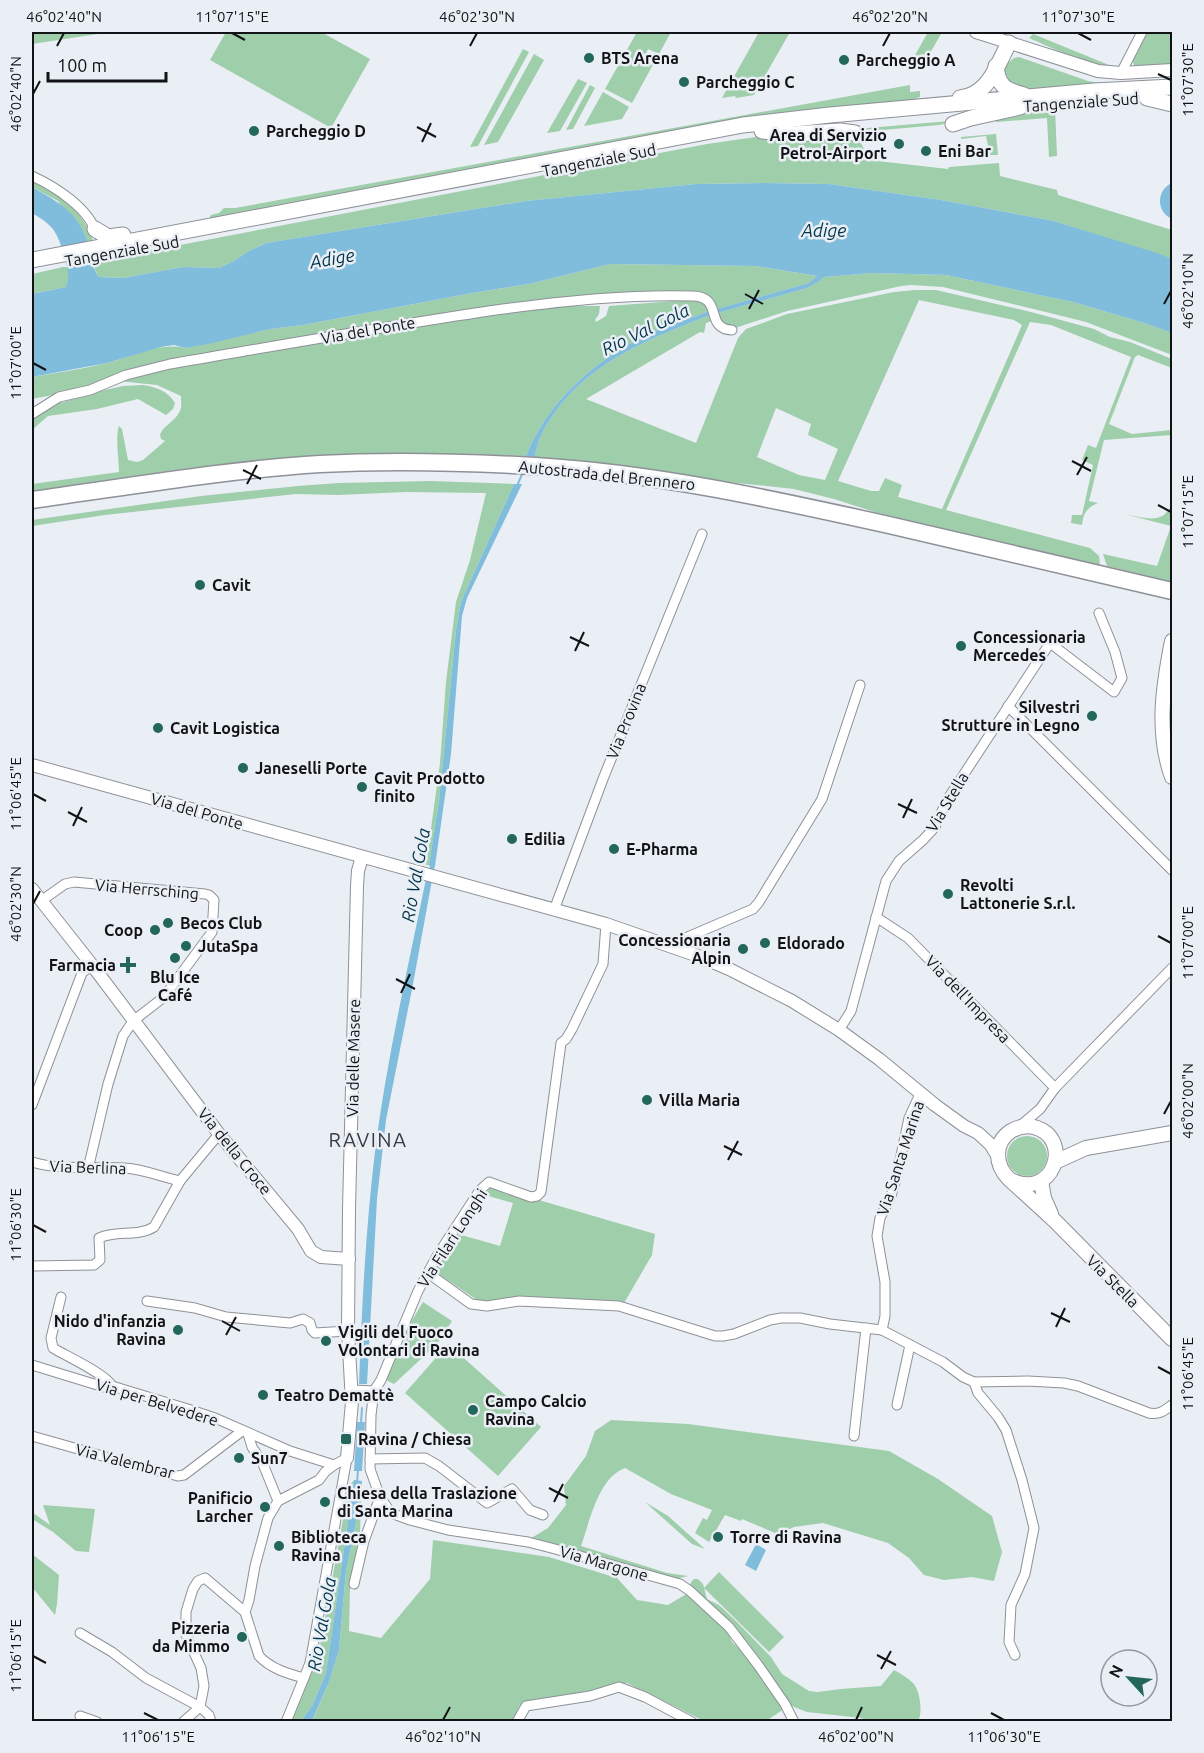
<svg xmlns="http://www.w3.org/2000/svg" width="1204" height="1753" font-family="Ubuntu,sans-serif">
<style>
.green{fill:#9fceaa;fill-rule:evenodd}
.water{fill:#80bcdc}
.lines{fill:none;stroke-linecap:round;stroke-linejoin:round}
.stream{stroke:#80bcdc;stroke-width:2}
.minor-casing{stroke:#8e9198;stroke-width:11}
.tertiary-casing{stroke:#8e9198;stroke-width:14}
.secondary-casing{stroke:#8e9198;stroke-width:16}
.trunk-casing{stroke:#8e9198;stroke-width:17}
.motorway-casing{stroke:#8e9198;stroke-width:19}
.minor{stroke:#fff;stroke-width:9}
.tertiary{stroke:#fff;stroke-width:12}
.secondary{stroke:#fff;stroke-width:14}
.trunk{stroke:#fff;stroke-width:15}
.motorway{stroke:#fff;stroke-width:16}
.ticks{fill:none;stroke:#121316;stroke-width:2}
.poi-dot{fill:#226759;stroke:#eaeef5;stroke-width:2}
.labels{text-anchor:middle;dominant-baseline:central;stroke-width:5;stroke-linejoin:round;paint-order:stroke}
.poi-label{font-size:16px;font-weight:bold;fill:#121316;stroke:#eaeef5;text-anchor:start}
.street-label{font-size:16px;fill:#121316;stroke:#eaeef5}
.water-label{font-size:18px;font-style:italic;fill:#00354b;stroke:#eaeef5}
.quarter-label{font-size:20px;letter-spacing:1.5px;fill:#383b41;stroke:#eaeef5}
.neatline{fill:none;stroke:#121316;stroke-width:2}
.ticks-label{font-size:15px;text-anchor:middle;fill:#121316}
</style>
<rect width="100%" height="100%" fill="#eaeef5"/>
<g class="green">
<polygon points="32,32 111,32 32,44"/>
<polygon points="226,32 321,32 370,59 331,128 210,60"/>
<polygon points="637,32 671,32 659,54 648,49 645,56 655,61 632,103 605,89"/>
<polygon points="759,32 790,32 754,95 736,98 735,96 722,98"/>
<polygon points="928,32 938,33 940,32 941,34 930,53 914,57"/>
<polygon points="1147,32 1172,32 1172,66 1135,67 1132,60"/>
<path d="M1033,34L1109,65L1108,67C1082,64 1053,48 1029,38Z"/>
<polygon points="523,49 529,52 478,146 470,147"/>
<polygon points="534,54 544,60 498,142 484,145"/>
<polygon points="1019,57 1088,81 1105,84 1021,91 1006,85 1002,63 1007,64 1014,58"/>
<polygon points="578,79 587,83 560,131 547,133"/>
<polygon points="590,85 595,88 573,129 566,130"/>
<polygon points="910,85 910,92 920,91 920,97 906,102 207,222 211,215 219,213 224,208 235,208"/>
<polygon points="603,92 629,107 622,119 584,126"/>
<path d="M1055,108L1057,156L1049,157L1047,118L996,122V120C1017,118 1034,110 1055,108Z"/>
<polygon points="950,121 949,123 939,125 871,131 856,129"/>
<polygon points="833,134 859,138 866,154 852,153 851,158 948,169 949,167 999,163 1000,176 1057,190 1058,195 1172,230 1172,259 1054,221 941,200 829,184 764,183 696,184 526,201 266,243 247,252 234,261 219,268 183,267 123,278 99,277 91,262 707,144 763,136"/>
<polygon points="996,134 998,155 990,155 986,136 961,139 961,137"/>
<path d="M32,179C60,197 83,209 94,243L88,244L58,201L32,187Z"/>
<path d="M610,264L756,266L817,276L809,283L717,309L713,299L702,294L618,296L184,358L84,389L32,399V377C56,373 82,369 107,363C132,357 159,342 185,348L270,329L303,325L472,293L529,284Z"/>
<polygon points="63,267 68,267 70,276 66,287 32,294 32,274"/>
<polygon points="872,273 946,275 1073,302 1144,323 1172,333 1172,355 1086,322 1050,313 943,287 911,285 901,286 787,311 735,328 723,325 718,313 807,288 818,282 823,277"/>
<path d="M915,290H936L1031,312L1094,329L1110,337L1130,342L1172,359V368L1138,355L1135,357L1109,424L1132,434L1172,430V435L1104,440L1089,501L1098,503C1087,507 1083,514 1082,525L1071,523L1072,515H1082L1093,465L1082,460L1088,445L1096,448L1131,357L1051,325L1030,322L946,510L1090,548L1099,556L1100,565L878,513L834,499L794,489L728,482L609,464L535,457C537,441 544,428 553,415C590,361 652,338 710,315L712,321L706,323L704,333L700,332L586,399L696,443L738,338L746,329L787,314L894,292ZM919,300L1014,320L1022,325L942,509L898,497L902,485L885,478L879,491H871L838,481ZM776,408L811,424L808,435L838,449L825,480L799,475L757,457Z"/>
<path d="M688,300L703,303L708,306L709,311C689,319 668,325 648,334C595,360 548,401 526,456C432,453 338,453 244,462C173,469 102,481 32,491V484L119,472C119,458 115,437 119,426L122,429L128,460L137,462L143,460L165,441L161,439L160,435C163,425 175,422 180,411C182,407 181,400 181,396L157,385L118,381L126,376L499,312L566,306H600L599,314L595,320L596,322L606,316L609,306Z"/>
<path d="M143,385C156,387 168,391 175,403L173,409L166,415L138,399L97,409L48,416L32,430V417L50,406L96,392L123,386Z"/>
<polygon points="431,481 514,484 461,602 456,630 439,801 429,865 426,865 440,763 446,682 456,602 470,560 486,493 406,492 338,495 296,494 105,515 32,526 32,520 201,496 298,486 339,483"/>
<path d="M1172,503V582L1107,566L1103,554L1157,566L1171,526L1128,515C1146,518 1164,525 1172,503Z"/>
<circle cx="1027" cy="1156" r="20"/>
<polygon points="491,1186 655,1234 652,1255 624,1303 521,1297 480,1302 434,1271 458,1234 500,1246 513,1203 485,1195"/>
<polygon points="423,1302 452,1321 437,1344 394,1384 386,1380 408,1327"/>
<polygon points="448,1344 541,1427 498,1476 405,1393"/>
<path d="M611,1420L688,1424L889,1451L938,1479L992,1516L1002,1552L994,1581L972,1577L944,1580L924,1575L909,1558L888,1543L823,1523L794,1527L783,1532L782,1536L742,1519L741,1521L725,1515L709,1542L695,1533L703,1518L707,1520L712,1510L671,1494L625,1468C598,1478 590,1521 581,1546L667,1573L688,1576L676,1579L528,1540L548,1528L566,1505L564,1486L586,1456L595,1431Z"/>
<polygon points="354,1480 326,1673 312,1706 301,1721 291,1722 313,1670 320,1646 349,1486"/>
<polygon points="362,1481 360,1531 350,1587 349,1631 381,1638 430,1579 433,1540 549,1557 617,1578 637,1600 668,1605 688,1593 727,1629 732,1642 751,1660 784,1709 766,1721 704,1721 627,1683 520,1705 512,1721 312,1722 329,1682 339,1650 346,1571 355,1528"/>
<polygon points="645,1502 668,1516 705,1549 692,1544"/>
<polygon points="43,1505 95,1509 89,1552 76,1551 53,1532 32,1519 32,1512 50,1525"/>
<polygon points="32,1554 59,1575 57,1604 55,1615 32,1587"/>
<polygon points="719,1572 784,1637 769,1652 704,1588"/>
<path d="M694,1579H698L703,1584L707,1599L719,1605L736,1621L771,1657L782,1674L809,1691L818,1692L841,1689L881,1686L894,1670C901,1674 908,1678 914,1684C920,1692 923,1713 918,1721H869L861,1718L807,1712L789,1705L690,1587L691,1582Z"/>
</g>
<g class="water">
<path d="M764,183L829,184L941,200L1054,221L1160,254L1172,259V333L1144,323L1073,302L946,275L872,273L824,277L818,282L807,288L718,313L717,309L809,283L817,276L756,266L610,264L529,284L472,293L303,325L270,329L208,344L185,348L174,345L161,347L107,363L32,377V294L66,287C70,276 68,270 65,258C57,233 56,227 32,213V187C58,202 77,211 87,241C92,256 89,262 99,277L123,278L183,267L219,268L234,261L247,252L266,243L526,201L696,184Z"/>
<path d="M1172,183V219C1156,212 1156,190 1172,183Z"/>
<path d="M709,311L710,315C652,338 590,361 553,415C544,428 537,441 535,457L526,456C548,401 595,360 648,334C668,325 689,319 709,311Z"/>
<path d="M514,484H522L467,598L462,616L451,754L435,866L431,878L432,880L413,984L386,1120L377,1199L367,1384H359C362,1303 366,1223 376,1143C388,1054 408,967 426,879L430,867L429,865L439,801L456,630L461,602Z"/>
<polygon points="357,1422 365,1422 362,1471 354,1471"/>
<polygon points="354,1480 362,1481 355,1528 346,1571 339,1650 329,1682 312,1721 301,1721 312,1706 326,1673"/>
<polygon points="756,1544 766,1550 756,1571 745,1565"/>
</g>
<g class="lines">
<g class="stream">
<polyline points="517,486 523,472"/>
<polyline points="361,1423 362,1408"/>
<polyline points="357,1483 358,1470"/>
</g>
<g class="minor-casing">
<g id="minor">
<polyline points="1121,73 1142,32"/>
<path d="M32,176C54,186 89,208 96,233"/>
<path d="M32,414L59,397L90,390L126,375L170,364C281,345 392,325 503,309C565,301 630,294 693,296C724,297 704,329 732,330"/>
<polyline points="1008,706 1172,870"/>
<polyline points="41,901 65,884 74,882 205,894 209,895 214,900 212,932 164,997 133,1021 123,1036 108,1084 88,1169"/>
<polyline points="554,910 603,779 702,534"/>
<polyline points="876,917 908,938 1055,1088"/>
<polyline points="606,924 603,964 572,1029 566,1039 561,1043 541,1192 537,1196 531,1197 489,1182 480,1190 437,1256 418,1291 381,1380 374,1391 371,1415 370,1469 380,1497 391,1513 410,1520 448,1530 528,1542 555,1549 680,1584 690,1591 729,1627 758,1665 785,1704 794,1722"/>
<polyline points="669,945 753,909 759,902 822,799 860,685"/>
<polyline points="839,1030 851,1011 886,881 899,861 923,840 935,827 947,800 1050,643 1114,692 1122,678 1115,652 1099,613"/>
<polyline points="32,1105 82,973 92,965"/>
<polyline points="1020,1126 1040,1109 1055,1088 1172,968"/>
<path d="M32,1162C63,1171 93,1166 125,1168C143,1169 162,1177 180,1181"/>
<path d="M32,1266L94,1265L100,1260L99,1238C116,1230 138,1237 154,1227L180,1181L219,1134"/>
<path d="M428,1273L471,1304L487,1306L519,1301L619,1306L715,1336H723L734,1334L770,1320L781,1318H800L830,1324L882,1330L943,1362L963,1377L974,1382L1028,1381L1064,1383L1078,1386L1149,1413C1159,1415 1164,1411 1172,1405"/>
<path d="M61,1297L51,1338L53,1348C66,1356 106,1374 112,1386"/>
<polyline points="147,1301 195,1308 226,1317 290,1323 303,1319 310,1323 312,1330 315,1333 348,1331"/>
<polyline points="882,1330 885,1316 885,1282 877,1236 880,1218 891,1196 896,1179 909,1118 921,1092"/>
<polyline points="32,1365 107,1388 112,1386 191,1410 215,1418 290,1451 334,1465 347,1458"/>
<polyline points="974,1382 978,1393 998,1417 1006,1430 1022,1480 1034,1528 1025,1574 1011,1605 1009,1642 1015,1655"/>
<polyline points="352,1390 374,1391"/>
<polyline points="897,1405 910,1345"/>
<polyline points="248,1434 252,1447 263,1464 278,1501"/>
<polyline points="32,1436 138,1466 178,1476 184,1475 242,1431"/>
<polyline points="854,1436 866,1328"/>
<polyline points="370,1459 425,1458 439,1466 487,1503 512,1489 530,1510 543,1515"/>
<polyline points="354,1584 364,1541 380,1497"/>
<polyline points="80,1633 112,1652 146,1678 200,1707 209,1715 211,1722"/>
<path d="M304,1678C289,1674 271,1669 259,1656L245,1612L249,1600L255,1566L268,1518L278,1501L319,1480L325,1472L334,1465"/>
<polyline points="80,1716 97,1722"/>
<polyline points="183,1722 200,1707 204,1686 201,1668 186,1635 186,1612 193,1589 198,1581 205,1578 245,1612"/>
<polyline points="286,1722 310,1663 347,1458"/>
<polyline points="517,1722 526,1706 590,1696 619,1687 645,1697 692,1722"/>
</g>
</g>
<g class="tertiary-casing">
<g id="tertiary">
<polyline points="976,32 1098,71 1121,73 1172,70"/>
<polyline points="32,765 606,924 701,957 729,969 792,1001 839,1030 879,1059 935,1105 964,1126 978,1133 990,1144 997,1155"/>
<polyline points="32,889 92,965 219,1134 298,1229 311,1251 321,1257 349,1259"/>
<polyline points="347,1458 352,1402 348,1331 349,1209 357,886 358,871 362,857"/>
</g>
</g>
<g class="secondary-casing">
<g id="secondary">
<path d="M1172,641C1163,686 1156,733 1172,777"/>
<polyline points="1055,1162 1086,1148 1172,1133"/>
<path d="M1009,1179C1053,1203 1075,1138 1034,1127C1026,1125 1018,1127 1011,1131C993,1143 995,1165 1009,1179L1055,1221L1172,1339"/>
<polyline points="1041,1181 1044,1198 1051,1214"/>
</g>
</g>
<g class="trunk-casing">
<g id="trunk">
<path d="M996,66C998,86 1005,90 1024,95"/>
<path d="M960,98C989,95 997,65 1009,43"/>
<polyline points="1147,98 1172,104"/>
<polyline points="953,124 971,118 1020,107"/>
<polyline points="762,131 794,134 840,131 855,133"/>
<polyline points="95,229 108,237 123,235"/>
<polyline points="32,260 743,125 830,115 1094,91 1172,87"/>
</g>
</g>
<g class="motorway-casing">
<path id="motorway" d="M32,500C127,487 223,470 320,464C391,460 463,462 535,466C655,473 772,499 889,525C984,547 1078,569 1172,591"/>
</g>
<use href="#minor" class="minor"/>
<use href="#tertiary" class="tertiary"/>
<use href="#secondary" class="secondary"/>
<use href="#trunk" class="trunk"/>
<use href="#motorway" class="motorway"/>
</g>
<path class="ticks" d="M232,33L245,40M1078,33L1091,40M57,46L64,33M470,46L477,33M883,46L890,33M1158,74L1171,80M33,94L40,81M417,127L436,137M422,142L431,123M745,294L763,304M1164,304L1171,291M749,309L759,290M33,363L46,370M1072,461L1091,471M243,470L261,479M1077,475L1087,457M247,484L257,465M1158,505L1171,512M570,637L589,646M575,651L584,632M33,794L46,801M898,804L917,813M68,812L87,822M903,818L912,799M73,826L82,807M33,904L40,891M1158,936L1171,943M396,979L415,989M401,993L410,974M1164,1114L1171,1101M724,1146L742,1155M728,1160L738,1141M33,1225L46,1232M1051,1313L1070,1322M222,1321L240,1331M1056,1327L1065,1308M226,1335L236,1317M1158,1367L1171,1374M549,1488L568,1498M554,1502L563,1484M877,1655L896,1665M33,1656L46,1663M881,1669L891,1651M144,1713L158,1720M991,1713L1004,1720M443,1720L450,1707M856,1720L862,1707"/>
<g class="poi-dot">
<circle cx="589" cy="58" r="6"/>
<circle cx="844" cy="60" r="6"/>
<circle cx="684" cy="82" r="6"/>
<circle cx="254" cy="131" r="6"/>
<circle cx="899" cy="144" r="6"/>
<circle cx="926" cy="151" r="6"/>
<circle cx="200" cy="585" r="6"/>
<circle cx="961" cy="646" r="6"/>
<circle cx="1092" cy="716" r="6"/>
<circle cx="158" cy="728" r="6"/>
<circle cx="243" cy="768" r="6"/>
<circle cx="362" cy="787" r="6"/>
<circle cx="512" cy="839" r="6"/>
<circle cx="614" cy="849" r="6"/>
<circle cx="948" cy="894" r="6"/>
<circle cx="168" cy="923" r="6"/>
<circle cx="155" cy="930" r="6"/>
<circle cx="765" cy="943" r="6"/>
<circle cx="186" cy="946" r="6"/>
<circle cx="743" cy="949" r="6"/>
<circle cx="175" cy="958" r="6"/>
<path d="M125 956h6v6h6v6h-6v6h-6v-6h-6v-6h6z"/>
<circle cx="647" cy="1100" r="6"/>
<circle cx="178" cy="1330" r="6"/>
<circle cx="326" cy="1341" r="6"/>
<circle cx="263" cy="1395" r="6"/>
<circle cx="473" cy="1410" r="6"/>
<rect x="340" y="1433" width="12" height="12" rx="3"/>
<circle cx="239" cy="1458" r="6"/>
<circle cx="325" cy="1502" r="6"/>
<circle cx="265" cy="1507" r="6"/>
<circle cx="718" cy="1537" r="6"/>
<circle cx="279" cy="1546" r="6"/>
<circle cx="242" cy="1637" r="6"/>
</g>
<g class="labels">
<g class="poi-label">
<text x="601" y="58">BTS Arena</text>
<text x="856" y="60">Parcheggio A</text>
<text x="696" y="82">Parcheggio C</text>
<text x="266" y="131">Parcheggio D</text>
<text x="887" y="135" text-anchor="end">Area di Servizio<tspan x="887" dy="18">Petrol-Airport</tspan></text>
<text x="938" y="151">Eni Bar</text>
<text x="212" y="585">Cavit</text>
<text x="973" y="637">Concessionaria<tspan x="973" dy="18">Mercedes</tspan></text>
<text x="1080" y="707" text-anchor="end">Silvestri<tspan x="1080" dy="18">Strutture in Legno</tspan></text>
<text x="170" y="728">Cavit Logistica</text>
<text x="255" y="768">Janeselli Porte</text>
<text x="374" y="778">Cavit Prodotto<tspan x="374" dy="18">finito</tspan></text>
<text x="524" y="839">Edilia</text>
<text x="626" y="849">E-Pharma</text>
<text x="960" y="885">Revolti<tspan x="960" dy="18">Lattonerie S.r.l.</tspan></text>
<text x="180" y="923">Becos Club</text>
<text x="143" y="930" text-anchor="end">Coop</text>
<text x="731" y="940" text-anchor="end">Concessionaria<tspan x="731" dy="18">Alpin</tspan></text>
<text x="777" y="943">Eldorado</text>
<text x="198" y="946">JutaSpa</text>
<text x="116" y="965" text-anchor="end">Farmacia</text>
<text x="175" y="977" text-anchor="middle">Blu Ice<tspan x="175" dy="18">Café</tspan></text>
<text x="659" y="1100">Villa Maria</text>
<text x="166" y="1321" text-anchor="end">Nido d'infanzia<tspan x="166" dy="18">Ravina</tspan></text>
<text x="338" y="1332">Vigili del Fuoco<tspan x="338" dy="18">Volontari di Ravina</tspan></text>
<text x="275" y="1395">Teatro Demattè</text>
<text x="485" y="1401">Campo Calcio<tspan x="485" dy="18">Ravina</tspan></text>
<text x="358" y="1439">Ravina / Chiesa</text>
<text x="251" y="1458">Sun7</text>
<text x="337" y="1493">Chiesa della Traslazione<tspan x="337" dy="18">di Santa Marina</tspan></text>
<text x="253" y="1498" text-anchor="end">Panificio<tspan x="253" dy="18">Larcher</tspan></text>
<text x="291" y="1537">Biblioteca<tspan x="291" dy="18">Ravina</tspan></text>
<text x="730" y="1537">Torre di Ravina</text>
<text x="230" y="1628" text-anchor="end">Pizzeria<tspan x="230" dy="18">da Mimmo</tspan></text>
</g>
<g class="street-label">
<text transform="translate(1081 102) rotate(-4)">Tangenziale Sud</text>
<text transform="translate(599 160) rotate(-11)">Tangenziale Sud</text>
<text transform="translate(122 251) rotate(-10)">Tangenziale Sud</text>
<text transform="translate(368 330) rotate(-10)">Via del Ponte</text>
<text transform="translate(607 475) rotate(6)">Autostrada del Brennero</text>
<text transform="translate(626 721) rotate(-68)">Via Provina</text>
<text transform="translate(947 802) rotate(-59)">Via Stella</text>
<text transform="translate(197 811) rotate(16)">Via del Ponte</text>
<text transform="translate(147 889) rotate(5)">Via Herrsching</text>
<text transform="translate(968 999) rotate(46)">Via dell'Impresa</text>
<text transform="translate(353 1058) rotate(-89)">Via delle Masere</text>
<text transform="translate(235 1151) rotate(51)">Via della Croce</text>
<text transform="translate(900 1158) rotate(-72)">Via Santa Marina</text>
<text transform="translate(88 1167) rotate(2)">Via Berlina</text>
<text transform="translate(452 1238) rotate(-57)">Via Filari Longhi</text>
<text transform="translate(1113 1281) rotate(45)">Via Stella</text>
<text transform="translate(157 1402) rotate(17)">Via per Belvedere</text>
<text transform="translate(125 1461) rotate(14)">Via Valembrar</text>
<text transform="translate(604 1563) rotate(16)">Via Margone</text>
</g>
<g class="water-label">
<text x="824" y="230">Adige</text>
<text transform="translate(332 258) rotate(-10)">Adige</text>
<text transform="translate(645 329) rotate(-26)">Rio Val Gola</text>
<text transform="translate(415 875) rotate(-80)">Rio Val Gola</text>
<text transform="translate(321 1624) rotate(-80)">Rio Val Gola</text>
</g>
<g class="quarter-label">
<text x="368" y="1139">RAVINA</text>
</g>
</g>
<rect width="1204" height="1753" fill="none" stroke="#eaeef5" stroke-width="66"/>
<g transform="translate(1129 1678) rotate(297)"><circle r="28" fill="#eaeef5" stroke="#94969c" stroke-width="1.5"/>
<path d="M0-4.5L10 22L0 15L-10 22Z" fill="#226759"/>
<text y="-9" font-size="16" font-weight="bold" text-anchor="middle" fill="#121316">N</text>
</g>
<path d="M48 72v9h118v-9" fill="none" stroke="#121316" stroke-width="3"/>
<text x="57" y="72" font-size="18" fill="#121316" stroke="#eaeef5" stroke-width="4.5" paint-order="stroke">100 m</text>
<rect x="33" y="33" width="1138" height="1687" class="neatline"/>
<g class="ticks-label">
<text x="64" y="22">46°02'40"N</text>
<text x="232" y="22">11°07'15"E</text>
<text x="477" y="22">46°02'30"N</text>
<text x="890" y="22">46°02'20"N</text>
<text x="1078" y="22">11°07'30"E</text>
<text transform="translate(1188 80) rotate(-90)" y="5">11°07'30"E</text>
<text transform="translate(16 94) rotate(-90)" y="5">46°02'40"N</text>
<text transform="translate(1188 291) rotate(-90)" y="5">46°02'10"N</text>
<text transform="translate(16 363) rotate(-90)" y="5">11°07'00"E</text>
<text transform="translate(1188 512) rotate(-90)" y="5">11°07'15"E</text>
<text transform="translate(16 794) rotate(-90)" y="5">11°06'45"E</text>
<text transform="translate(16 904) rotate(-90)" y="5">46°02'30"N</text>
<text transform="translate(1188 943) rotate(-90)" y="5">11°07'00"E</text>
<text transform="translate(1188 1101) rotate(-90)" y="5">46°02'00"N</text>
<text transform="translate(16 1225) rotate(-90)" y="5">11°06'30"E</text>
<text transform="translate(1188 1374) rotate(-90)" y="5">11°06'45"E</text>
<text transform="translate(16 1656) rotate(-90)" y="5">11°06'15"E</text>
<text x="158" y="1742">11°06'15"E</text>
<text x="443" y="1742">46°02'10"N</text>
<text x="856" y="1742">46°02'00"N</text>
<text x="1004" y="1742">11°06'30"E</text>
</g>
</svg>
